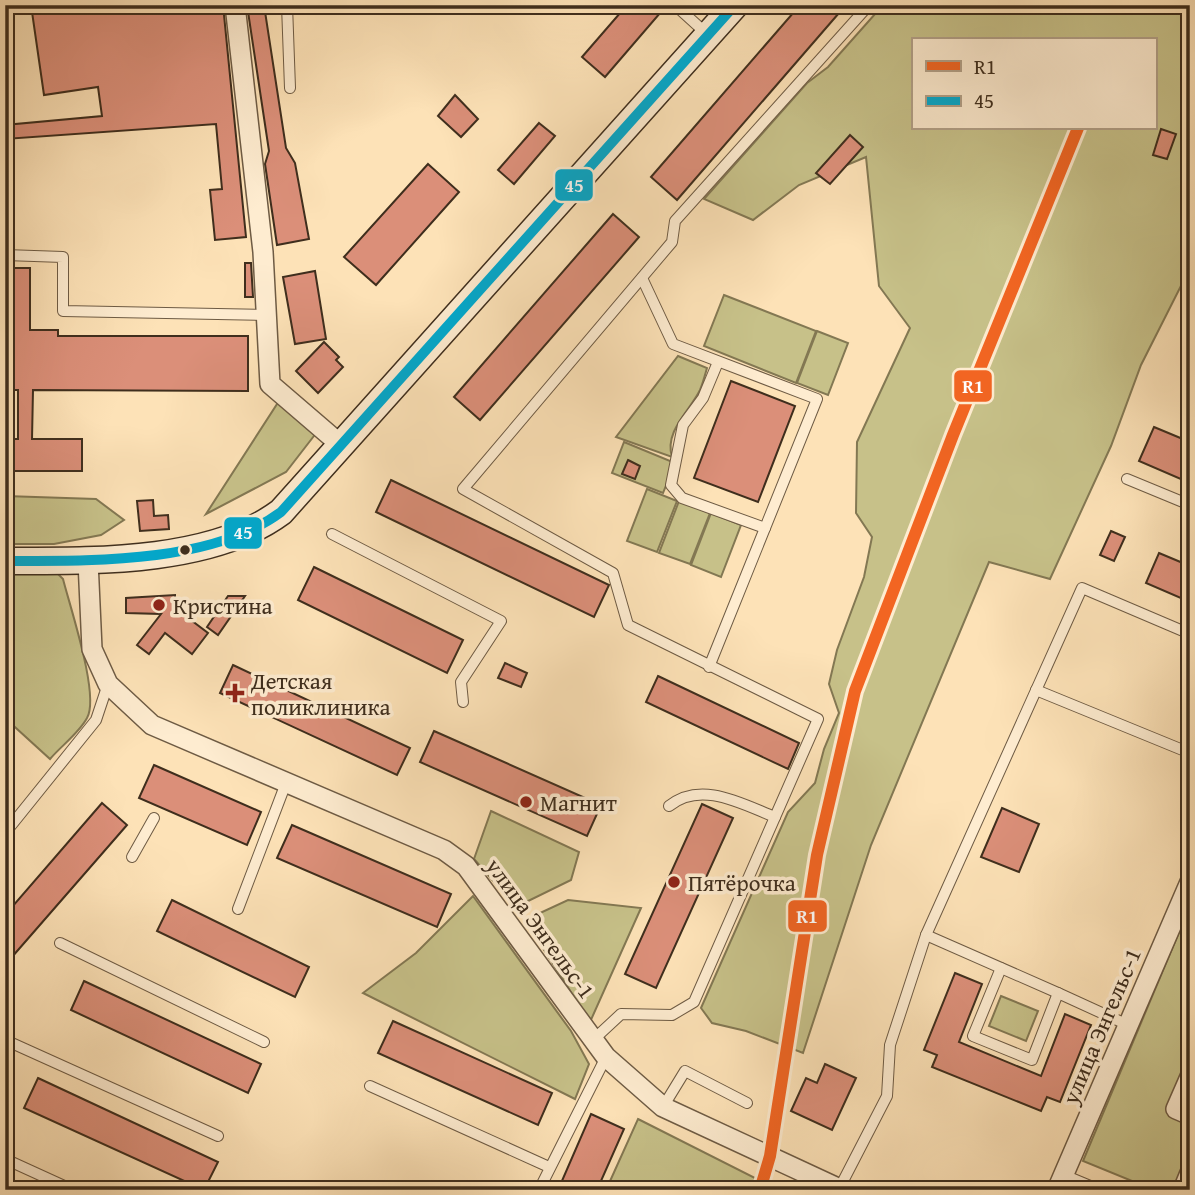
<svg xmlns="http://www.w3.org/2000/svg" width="1195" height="1195" font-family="'Gentium Book Plus',serif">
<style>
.green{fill:#c7c189;stroke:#837853;stroke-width:2;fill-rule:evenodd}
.building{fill:#db8f79;stroke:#3f2e1d;stroke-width:2}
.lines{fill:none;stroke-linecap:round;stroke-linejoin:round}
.lane-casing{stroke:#6e5b44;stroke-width:12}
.street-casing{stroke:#6e5b44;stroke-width:22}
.secondary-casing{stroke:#3f2e1d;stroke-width:29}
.lane{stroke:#feecd0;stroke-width:10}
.street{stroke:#feecd0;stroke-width:19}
.secondary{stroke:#feecd0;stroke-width:26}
.bus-1-casing{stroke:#feecd0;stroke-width:16}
.bus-1{stroke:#00a9ce;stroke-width:10}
.rail-1-casing{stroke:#feecd0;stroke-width:18}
.rail-1{stroke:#f26522;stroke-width:12}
.bus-dot{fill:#3f2e1d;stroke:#feecd0;stroke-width:2.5}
.poi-dot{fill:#8f2418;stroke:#feecd0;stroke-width:2.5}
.labels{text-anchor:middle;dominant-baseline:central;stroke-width:7;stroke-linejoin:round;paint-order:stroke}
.poi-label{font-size:23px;fill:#3f2e1d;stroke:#feecd0;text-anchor:start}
.street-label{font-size:23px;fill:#3f2e1d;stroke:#feecd0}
.line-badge{stroke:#feecd0;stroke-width:2.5}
.badge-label{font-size:19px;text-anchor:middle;font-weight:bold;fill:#fff}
</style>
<rect width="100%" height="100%" fill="#fde2b7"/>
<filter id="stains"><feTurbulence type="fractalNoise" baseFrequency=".00286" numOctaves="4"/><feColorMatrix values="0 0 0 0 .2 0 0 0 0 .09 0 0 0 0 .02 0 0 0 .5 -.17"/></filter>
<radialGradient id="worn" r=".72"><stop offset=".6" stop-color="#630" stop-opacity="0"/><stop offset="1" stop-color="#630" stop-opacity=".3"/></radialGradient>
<g class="green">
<path d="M883,5H1190V268L1141,365L1111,446L1050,579L989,562L871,845L803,1053L746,1031L712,1023L701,1008L788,812L815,783L824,749L839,713L829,684L837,650L864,577L872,537L856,513L857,442L910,328L879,286L866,157L799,185L753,220L704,199L807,83L828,67ZM913,40H1155V128H913Z"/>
<polygon points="724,295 816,331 796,383 704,346"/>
<polygon points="817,331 848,343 828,395 797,383"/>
<path d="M678,356L707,368C705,375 703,383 700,390C690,411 664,431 672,457L616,437Z"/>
<polygon points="279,401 317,432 286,472 206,514"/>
<polygon points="624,442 675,463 663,493 612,473"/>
<polygon points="647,489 677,501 657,552 627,541"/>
<polygon points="5,496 96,499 124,520 101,535 54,544 5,544"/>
<polygon points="679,501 710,513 690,564 659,553"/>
<polygon points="711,513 741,525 721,577 691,565"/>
<path d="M5,572L58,574L63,579C70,607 100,696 87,718C79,733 61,746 50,759L5,718Z"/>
<polygon points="491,811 579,852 571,880 516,907 474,859"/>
<polygon points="473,896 571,1031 589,1064 575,1099 363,993 416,953"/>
<polygon points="568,900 641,908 590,1022 525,920"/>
<polygon points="1190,906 1190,1190 1154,1190 1083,1161"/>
<polygon points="1001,996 1038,1011 1026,1041 989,1026"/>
<polygon points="638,1119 759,1180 757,1190 606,1190"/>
</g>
<g class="building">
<polygon points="31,5 223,5 246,237 215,240 210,190 222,189 216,124 5,139 5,125 102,116 98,87 44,95"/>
<polygon points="247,5 264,5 286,148 295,163 309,239 277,245 265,164 269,151"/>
<polygon points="627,5 667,5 605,77 582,57"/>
<polygon points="800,5 830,5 839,13 677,200 651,177"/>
<polygon points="455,95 478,119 461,137 438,116"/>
<polygon points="539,123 555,136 514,184 498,170"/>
<polygon points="1161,129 1176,134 1167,159 1153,155"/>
<polygon points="850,135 863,147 830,184 816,173"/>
<polygon points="428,164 459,192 376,285 344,257"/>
<polygon points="613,214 639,237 480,420 454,397"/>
<polygon points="245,263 251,263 253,297 245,297"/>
<polygon points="5,268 30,268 30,330 58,330 58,336 248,336 248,391 33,390 32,439 82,439 82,471 5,471 5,439 18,439 18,390 5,390"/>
<polygon points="315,271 326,339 295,344 283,277"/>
<polygon points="324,342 339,357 336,360 343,367 318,393 296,371"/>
<polygon points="731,381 795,406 758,502 694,478"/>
<polygon points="1154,427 1190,442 1190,483 1139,461"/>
<polygon points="628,460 640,466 635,479 622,474"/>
<polygon points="391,480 609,585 594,617 376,512"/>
<polygon points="153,500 154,516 168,515 169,529 140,531 137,501"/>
<polygon points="1111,531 1125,537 1114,561 1100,555"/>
<polygon points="1159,553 1190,566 1190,602 1146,583"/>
<polygon points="314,567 463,640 447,673 298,600"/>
<polygon points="175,595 175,608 208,633 192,654 165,633 149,654 137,645 161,614 126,613 126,598"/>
<polygon points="228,596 245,596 218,635 207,627"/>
<polygon points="505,663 527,673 521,687 498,678"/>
<polygon points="233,665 410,748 397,775 220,693"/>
<polygon points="658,676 799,743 788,769 646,702"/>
<polygon points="434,731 601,805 587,836 420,762"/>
<polygon points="154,765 261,812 247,845 139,798"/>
<polygon points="102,803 127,825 5,965 5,915"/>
<polygon points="702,804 733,818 656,988 625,974"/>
<polygon points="1002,808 1039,824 1019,872 981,857"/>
<polygon points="292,825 451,894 437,927 277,858"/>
<polygon points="172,900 309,967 295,997 157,931"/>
<polygon points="955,973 982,984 959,1042 1041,1076 1065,1014 1091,1025 1060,1102 1047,1097 1041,1111 932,1067 937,1055 924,1050"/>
<polygon points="84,981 261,1064 248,1093 71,1010"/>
<polygon points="393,1021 552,1093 538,1125 378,1053"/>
<polygon points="825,1064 856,1078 832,1130 791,1111 806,1078 817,1083"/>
<polygon points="38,1078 218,1162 204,1190 24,1108"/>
<polygon points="591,1114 624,1129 597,1190 558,1190"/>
</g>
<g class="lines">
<g class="lane-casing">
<g id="lane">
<polyline points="287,5 290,88"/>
<polyline points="675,5 708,35"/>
<polyline points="5,255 63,257 63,311 267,315"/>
<polyline points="642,278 673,344 817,399 709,667"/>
<polyline points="718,362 703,398 683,425 671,485 682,498 765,528"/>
<polyline points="1127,479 1190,505"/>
<polyline points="332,534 501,621 461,682 463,702"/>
<polyline points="1036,690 1190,753"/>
<path d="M669,806C701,780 742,804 775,817"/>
<polyline points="5,833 96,720 108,684"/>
<polyline points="132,857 154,818"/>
<polyline points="238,909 286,783"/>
<polyline points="926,935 1058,993"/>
<polyline points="60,943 264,1042"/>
<polyline points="1001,968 973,1036 1032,1060 1058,993 1128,1025"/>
<polyline points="5,1040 218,1136"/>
<polyline points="593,1040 621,1014 672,1015 694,1002 818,719 628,625 613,573 463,489 672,242 675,221 869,5"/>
<polyline points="370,1086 549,1167"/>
<polyline points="663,1107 685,1071 747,1103"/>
<polyline points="5,1159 73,1190"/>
<polyline points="1064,1175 1100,1190"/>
<polyline points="839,1189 887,1096 890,1045 926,935 1082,588 1190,634"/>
<polyline points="539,1190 606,1057"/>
</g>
</g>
<g class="street-casing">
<g id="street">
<polyline points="235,5 263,252 270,384 341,445"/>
<polyline points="88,561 92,649 108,684 152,725 444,850 466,866 606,1057 663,1107 842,1190"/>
<polyline points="1190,1077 1176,1109 1190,1115"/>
<polyline points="1057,1190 1190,882"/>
<polyline points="1183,1190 1190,1173"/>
</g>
</g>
<g class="secondary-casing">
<path id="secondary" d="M5,561C90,561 211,564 281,512L735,5"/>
</g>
<use href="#lane" class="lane"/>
<use href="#street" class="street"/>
<use href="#secondary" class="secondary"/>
<g class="bus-1-casing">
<path id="bus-1" d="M5,561C90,561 211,564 281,512L735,5"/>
</g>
<use href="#bus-1" class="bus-1"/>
<g class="rail-1-casing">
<polyline id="rail-1" points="760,1190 770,1156 817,855 855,691 953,435 1078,128"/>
</g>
<use href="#rail-1" class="rail-1"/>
</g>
<circle class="bus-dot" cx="185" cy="550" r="6"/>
<g class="poi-dot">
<circle cx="159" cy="605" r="7"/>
<path d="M231.5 682.5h7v7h7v7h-7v7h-7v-7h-7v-7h7z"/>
<circle cx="526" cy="802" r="7"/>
<circle cx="674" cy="882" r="7"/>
</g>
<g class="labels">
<g class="poi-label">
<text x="173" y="605">Кристина</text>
<text x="251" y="680">Детская<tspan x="251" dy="26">поликлиника</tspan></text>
<text x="540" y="802">Магнит</text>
<text x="688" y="882">Пятёрочка</text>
</g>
<g class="street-label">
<text transform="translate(541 928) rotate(54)">улица Энгельс-1</text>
<text transform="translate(1101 1026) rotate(-67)">улица Энгельс-1</text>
</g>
</g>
<g class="line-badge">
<rect x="554" y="168" width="40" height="34" rx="7" fill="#00a9ce"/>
<rect x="953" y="369" width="40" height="34" rx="7" fill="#f26522"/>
<rect x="223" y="516" width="40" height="34" rx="7" fill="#00a9ce"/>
<rect x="787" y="899" width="41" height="34" rx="7" fill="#f26522"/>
</g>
<g class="badge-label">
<text x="574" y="192">45</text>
<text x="973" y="393">R1</text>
<text x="243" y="539">45</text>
<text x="807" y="923">R1</text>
</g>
<rect width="1195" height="1195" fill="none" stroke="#fde2b7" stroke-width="28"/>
<rect x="7" y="7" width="1181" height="1181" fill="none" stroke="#3f2e1d" stroke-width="3.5"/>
<rect x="14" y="14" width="1167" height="1167" fill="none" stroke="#3f2e1d" stroke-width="2"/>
<rect x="912" y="38" width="245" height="91" fill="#feecd0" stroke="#b2a088" stroke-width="2"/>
<rect x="926" y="61" width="35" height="10" fill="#f26522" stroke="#b2a088" stroke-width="2"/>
<text x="974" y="74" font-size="21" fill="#3f2e1d">R1</text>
<rect x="926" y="96" width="35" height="10" fill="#00a9ce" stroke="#b2a088" stroke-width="2"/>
<text x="974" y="108" font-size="21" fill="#3f2e1d">45</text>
<rect width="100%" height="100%" filter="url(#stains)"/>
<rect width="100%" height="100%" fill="url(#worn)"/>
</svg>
